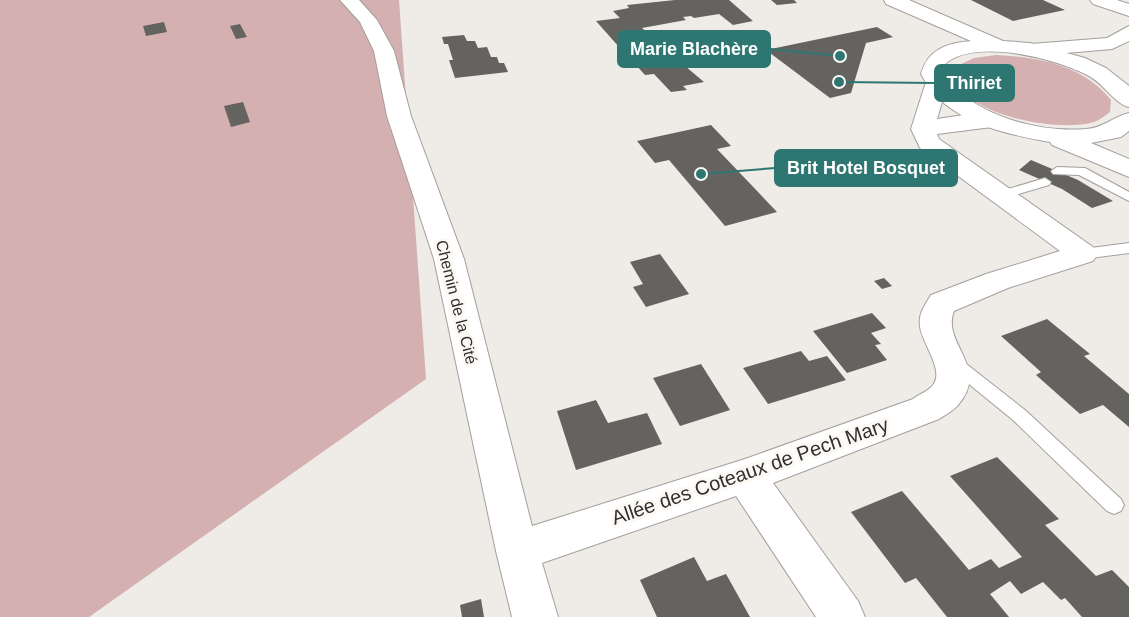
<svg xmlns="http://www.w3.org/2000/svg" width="1129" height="617" font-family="Helvetica,sans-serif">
	<rect width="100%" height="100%" fill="#efebe7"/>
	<path fill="#d4b0b1" d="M0,0H399L426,379L89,617H0Z
		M996,55C1039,57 1083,65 1111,100L1110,112C1105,116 1099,120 1094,122C1060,132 984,118 961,89C959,85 957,80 955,76L959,65L974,58Z"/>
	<path fill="#64635f" d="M675,0H729L753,21L733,25L719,14L694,18L691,16L683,17L686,20L642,28L661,44L669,43L692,65L685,66L704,82L683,86L687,90L671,92L654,74L645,75L636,65L631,66L623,57L627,56L596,21L620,18L613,11L629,8L627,5Z
		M771,0H794L797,3L777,5Z
		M971,0H1043L1065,10L1013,21Z
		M164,22L167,32L146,36L143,26Z
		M240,24L247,37L236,39L230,26Z
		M877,27L893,37L866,43L851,93L830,98L766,50Z
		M464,35L467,41H475L478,48L487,47L491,57H497L499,63H504L508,72L455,78L449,60H453L448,44H444L442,37Z
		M243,102L250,122L231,127L224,106Z
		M711,125L731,146L717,149L777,212L725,226L669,160L655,163L637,141Z
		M1031,160L1078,180L1113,201L1092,208L1062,189L1019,170Z
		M660,254L689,294L646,307L633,287L643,284L630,262Z
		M884,278L892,286L882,289L874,281Z
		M872,313L886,328L871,333L881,344L875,345L887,360L847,373L813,331Z
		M1047,319L1090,354L1084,356L1129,394V427L1103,405L1080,414L1036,375L1041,372L1001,336Z
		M801,351L809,361L827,356L846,380L768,404L743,368Z
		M701,364L730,410L680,426L653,378Z
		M596,400L608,423L647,413L662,444L576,470L557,411Z
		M997,457L1059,519L1045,525L1096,576L1112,570L1129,587V617H1082L1065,598L1061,600L1043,582L1021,594L1010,581L990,594L1009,617H947L916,578L905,583L851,512L902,491L969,570L991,559L999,568L1022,557L950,476Z
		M694,557L707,581L726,574L750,617H657L640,580Z
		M481,599L484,617H462L460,605Z"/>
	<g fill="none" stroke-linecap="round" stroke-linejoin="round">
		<defs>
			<path id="lane" d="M1057,167L1085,168L1129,192V201L1079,175L1053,174L1051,171Z
				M1045,178L1051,182L1049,185L1002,199L996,195L998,192Z
				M1129,243V253L1083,259L1076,254L1083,249Z
				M954,357L960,359L1025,410L1121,499L1124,505L1121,511L1114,514L1107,511L1013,420L948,367L946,363L948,359Z"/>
			<path id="street" d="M340,0H359L377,20L394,51L411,116L464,259L532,526L745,459L913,399C919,394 929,391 933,385C945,370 921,342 920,326C918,314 925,305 931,295L986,274L1060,251L920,148L911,129L925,85L928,80L936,78L944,80L947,85L937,119L970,114L1000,116L1004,121L1000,126L937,134L939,139L1093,247L1098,254L1093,261L1008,288L954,311C941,344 991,367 958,405C953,411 945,415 939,419L773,483L858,601L865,617H816L736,496L542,563L558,617H512L496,551L434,259L387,116L374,51L360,22Z
				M1090,0H1117L1129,4V16L1093,4Z
				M1129,26V41L1112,49L1031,56L1024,54L1021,50L1024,46L1031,44L1107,38Z"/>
			<path id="secondary" d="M884,0H909L1003,41L1030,43L1085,58L1106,68L1129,86V107C1115,104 1104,84 1089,76C1058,59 977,38 946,63L943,74C972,115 1037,133 1086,129C1103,128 1113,117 1129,113V131L1121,137L1091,143L1129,159V177L1052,145L1050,142C1011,135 967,126 937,97C930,91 926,82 921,74C928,49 947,43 971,41L886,4Z"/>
		</defs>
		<use href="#lane" stroke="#a39f9c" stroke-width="2"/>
		<use href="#street" stroke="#a39f9c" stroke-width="2"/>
		<use href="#secondary" stroke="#a39f9c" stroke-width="2"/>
		<use href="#lane" fill="#fff" fill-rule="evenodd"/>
		<use href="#street" fill="#fff" fill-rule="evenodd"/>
		<use href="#secondary" fill="#fff" fill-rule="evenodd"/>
	</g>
	<g text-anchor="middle" stroke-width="6" stroke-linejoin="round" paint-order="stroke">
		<g font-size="16" fill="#312f2e" stroke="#fcf8f4">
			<text transform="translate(457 302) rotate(76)" y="6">Chemin de la Cité</text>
		</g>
		<g font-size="20" fill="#312f2e" stroke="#fcf8f4">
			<text transform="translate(750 471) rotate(-19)" y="7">Allée des Coteaux de Pech Mary</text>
		</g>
	</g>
	<path fill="none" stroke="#2d7672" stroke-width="2" d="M840 56L770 49M839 82L935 83M701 174L775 168"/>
	<g fill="#2d7672" stroke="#fcf8f4" stroke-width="2">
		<circle cx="840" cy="56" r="6"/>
		<circle cx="839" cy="82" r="6"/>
		<circle cx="701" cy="174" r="6"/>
	</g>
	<g fill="#2d7672" stroke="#2d7672" stroke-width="2">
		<rect x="618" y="31" width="152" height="36" rx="6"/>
		<rect x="935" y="65" width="79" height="36" rx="6"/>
		<rect x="775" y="150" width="182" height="36" rx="6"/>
	</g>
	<g font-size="18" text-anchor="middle" font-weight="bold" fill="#fff">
		<text x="694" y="55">Marie Blachère</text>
		<text x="974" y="89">Thiriet</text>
		<text x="866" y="174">Brit Hotel Bosquet</text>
	</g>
</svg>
